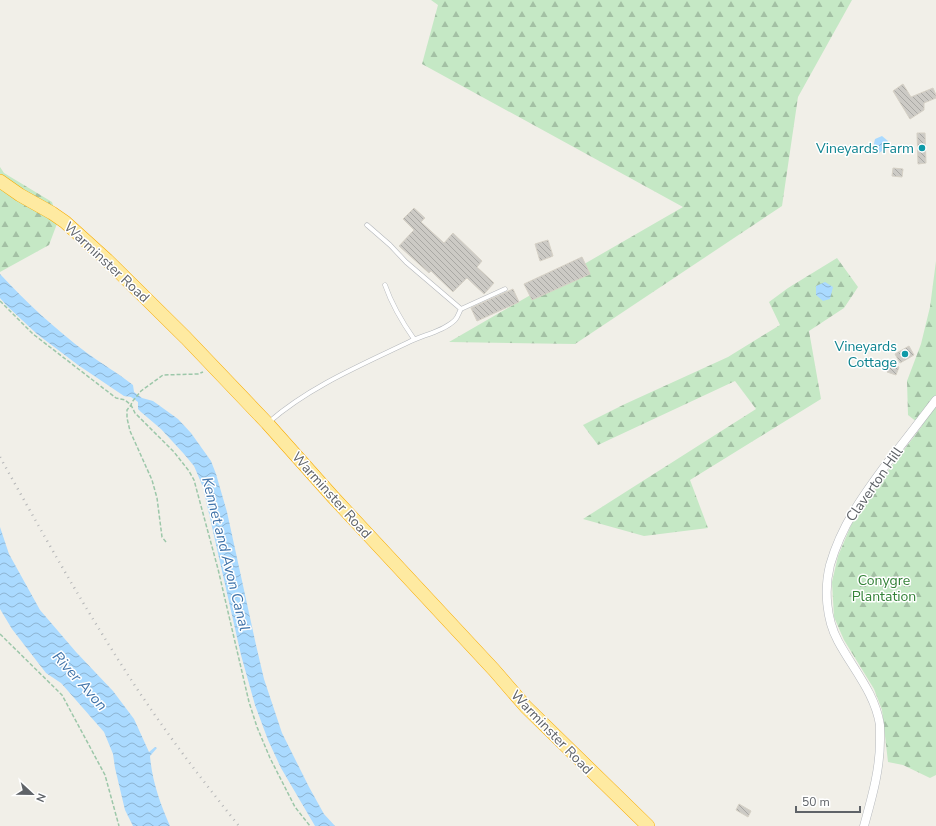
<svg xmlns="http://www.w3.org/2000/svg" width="936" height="826" font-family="'Nunito Sans',sans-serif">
	<defs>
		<pattern id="forest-firs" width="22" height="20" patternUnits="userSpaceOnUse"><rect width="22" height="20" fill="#c5e8c5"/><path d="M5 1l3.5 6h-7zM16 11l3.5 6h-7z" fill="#a3c0a4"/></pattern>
		<pattern id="water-waves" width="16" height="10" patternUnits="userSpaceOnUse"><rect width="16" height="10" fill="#aadaff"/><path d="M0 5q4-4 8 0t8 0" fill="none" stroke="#8eb4d2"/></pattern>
		<pattern id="building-back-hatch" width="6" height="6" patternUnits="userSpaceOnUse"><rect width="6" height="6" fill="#cccac5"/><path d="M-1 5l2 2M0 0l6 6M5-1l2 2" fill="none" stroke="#a9a8a4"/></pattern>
	</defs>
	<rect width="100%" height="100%" fill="#f1efe8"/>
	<path fill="url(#forest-firs)" d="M431,0H852L798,97L782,206L575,344L449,342L683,207L422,64L438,5Z
		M0,167L4,173L52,202L58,221L49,245L0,272Z
		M837,258L858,287L844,308L809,331L821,399L690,480L708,528L644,536L583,519L756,409L735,381L598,445L583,425L625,404L728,357L780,325L769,302L788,288Z
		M936,261V775L930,778L903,765L888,762L882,710L874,689L844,640L834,617L832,582L838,556L852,523L885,475L922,426L908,415L907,381L921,344L930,307Z"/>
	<path fill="url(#water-waves)" d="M882,136L888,141L885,149L879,153L873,148L875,139Z
		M0,274C27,303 55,329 87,353C102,364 118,373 133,385L134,392L142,398L153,401L178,419L191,433L211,461L216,474L227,512L256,645L264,679L282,733L309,787L324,814L335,826H315L281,768L268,740L255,705L241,655L203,487L194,466L184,454L161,429L141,412L138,409V402L131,397L124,396L78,365L37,334L7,306L0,298Z
		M825,282L833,287L830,299L823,301L816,295V286Z
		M0,527L9,554L40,610L76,652L113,691L134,719L149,752L155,747L157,748L150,756C152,781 160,803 170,826H133L125,810L115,768L113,754L104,732L61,683L46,673L12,629L0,609Z"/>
	<path fill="url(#building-back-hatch)" stroke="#d6d1c6" d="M903,84L911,97L933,88L936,95V98L924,103V110L910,119L893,91Z
		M917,133H925L926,163L918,164Z
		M893,168L903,169L902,177L892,176Z
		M414,208L425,218L421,222L444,243L453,233L482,261L477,267L494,283L484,294L467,278L453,292L431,271L429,273L399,246L414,230L403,219Z
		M548,240L553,256L540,261L535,244Z
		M582,257L590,274L532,300L524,284Z
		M513,289L519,302L477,321L471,308Z
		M909,346L914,355L900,363L895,354Z
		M890,364L899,367L896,375L887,372Z
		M739,804L751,811L748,817L736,810Z"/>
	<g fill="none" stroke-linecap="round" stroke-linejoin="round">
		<defs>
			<path id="service" d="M367,225L390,245L406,262L461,309
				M385,285C392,305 402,322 414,339
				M269,422C309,387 361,365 409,342C423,335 444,331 455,320C458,317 459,312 461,309L505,289"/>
			<path id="minor" d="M864,826C872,797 880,770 880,740C880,735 880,730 880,725C875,693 853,669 838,641C826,619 824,589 830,565C841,526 864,494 888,462C904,442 920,421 936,400"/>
			<path id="trunk" d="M0,181L20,195L52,213L65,222L107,260L186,338L267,423L333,497L494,670L526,707L648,826"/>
		</defs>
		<use href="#service" stroke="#b5b8bc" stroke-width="5"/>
		<use href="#minor" stroke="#b5b8bc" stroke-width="9"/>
		<use href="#trunk" stroke="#f9ab00" stroke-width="14"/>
		<path stroke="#9cc7a9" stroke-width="1.5" stroke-dasharray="4 2" stroke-linecap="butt" d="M0,301L33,334L116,398L125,400L131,405L135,413L174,452L189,471L194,480L218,569L249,702L257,727L270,758L295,807L310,826
			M166,542L162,537L157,498L152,480L130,431L127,418V410L131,405L132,402L141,391L163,375L198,374L203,372
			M0,634L62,695L105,775L119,826"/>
		<use href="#service" stroke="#fff" stroke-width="4"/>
		<use href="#minor" stroke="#fff" stroke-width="8"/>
		<use href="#trunk" stroke="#feeaa1" stroke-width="13"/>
		<path stroke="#b6b7b8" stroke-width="2.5" stroke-dasharray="1 5" stroke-linecap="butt" d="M0,457C39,527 78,597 121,664C157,721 197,774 239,826"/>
	</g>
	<g fill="#0f9aa8" stroke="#fff" stroke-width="1.5">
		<circle cx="922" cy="148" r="4"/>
		<circle cx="905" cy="354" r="4"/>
	</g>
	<g text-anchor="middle" stroke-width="3" stroke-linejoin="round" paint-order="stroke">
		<g font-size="14" fill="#0d838f" stroke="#fff" text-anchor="end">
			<text x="914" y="153">Vineyards Farm</text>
			<text x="897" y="351">Vineyards<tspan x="897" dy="16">Cottage</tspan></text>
		</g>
		<g font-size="14" fill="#5f6368" stroke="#fff">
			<text transform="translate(107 262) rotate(43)" y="5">Warminster Road</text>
			<text transform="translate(874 484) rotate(-55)" y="5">Claverton Hill</text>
			<text transform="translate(332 495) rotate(48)" y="5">Warminster Road</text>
			<text transform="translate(552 732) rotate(46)" y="5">Warminster Road</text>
		</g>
		<g font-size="14" fill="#348238" stroke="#fff">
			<text x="884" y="585">Conygre<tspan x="884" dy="16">Plantation</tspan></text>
		</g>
		<g font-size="15" font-style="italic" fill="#4174aa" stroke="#fff">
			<text transform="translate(226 554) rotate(76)" y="5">Kennet and Avon Canal</text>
			<text transform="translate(80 681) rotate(48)" y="5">River Avon</text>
		</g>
	</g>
	<g transform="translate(32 794) rotate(112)" stroke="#ffffff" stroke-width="3" paint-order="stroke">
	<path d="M0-3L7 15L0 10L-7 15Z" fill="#5f6368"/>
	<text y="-6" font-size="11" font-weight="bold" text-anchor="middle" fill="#5f6368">N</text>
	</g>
	<path d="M796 806v6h64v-6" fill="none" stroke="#5f6368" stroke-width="2"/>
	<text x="802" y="806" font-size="12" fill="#5f6368" stroke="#ffffff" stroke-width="3" paint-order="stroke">50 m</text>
</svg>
